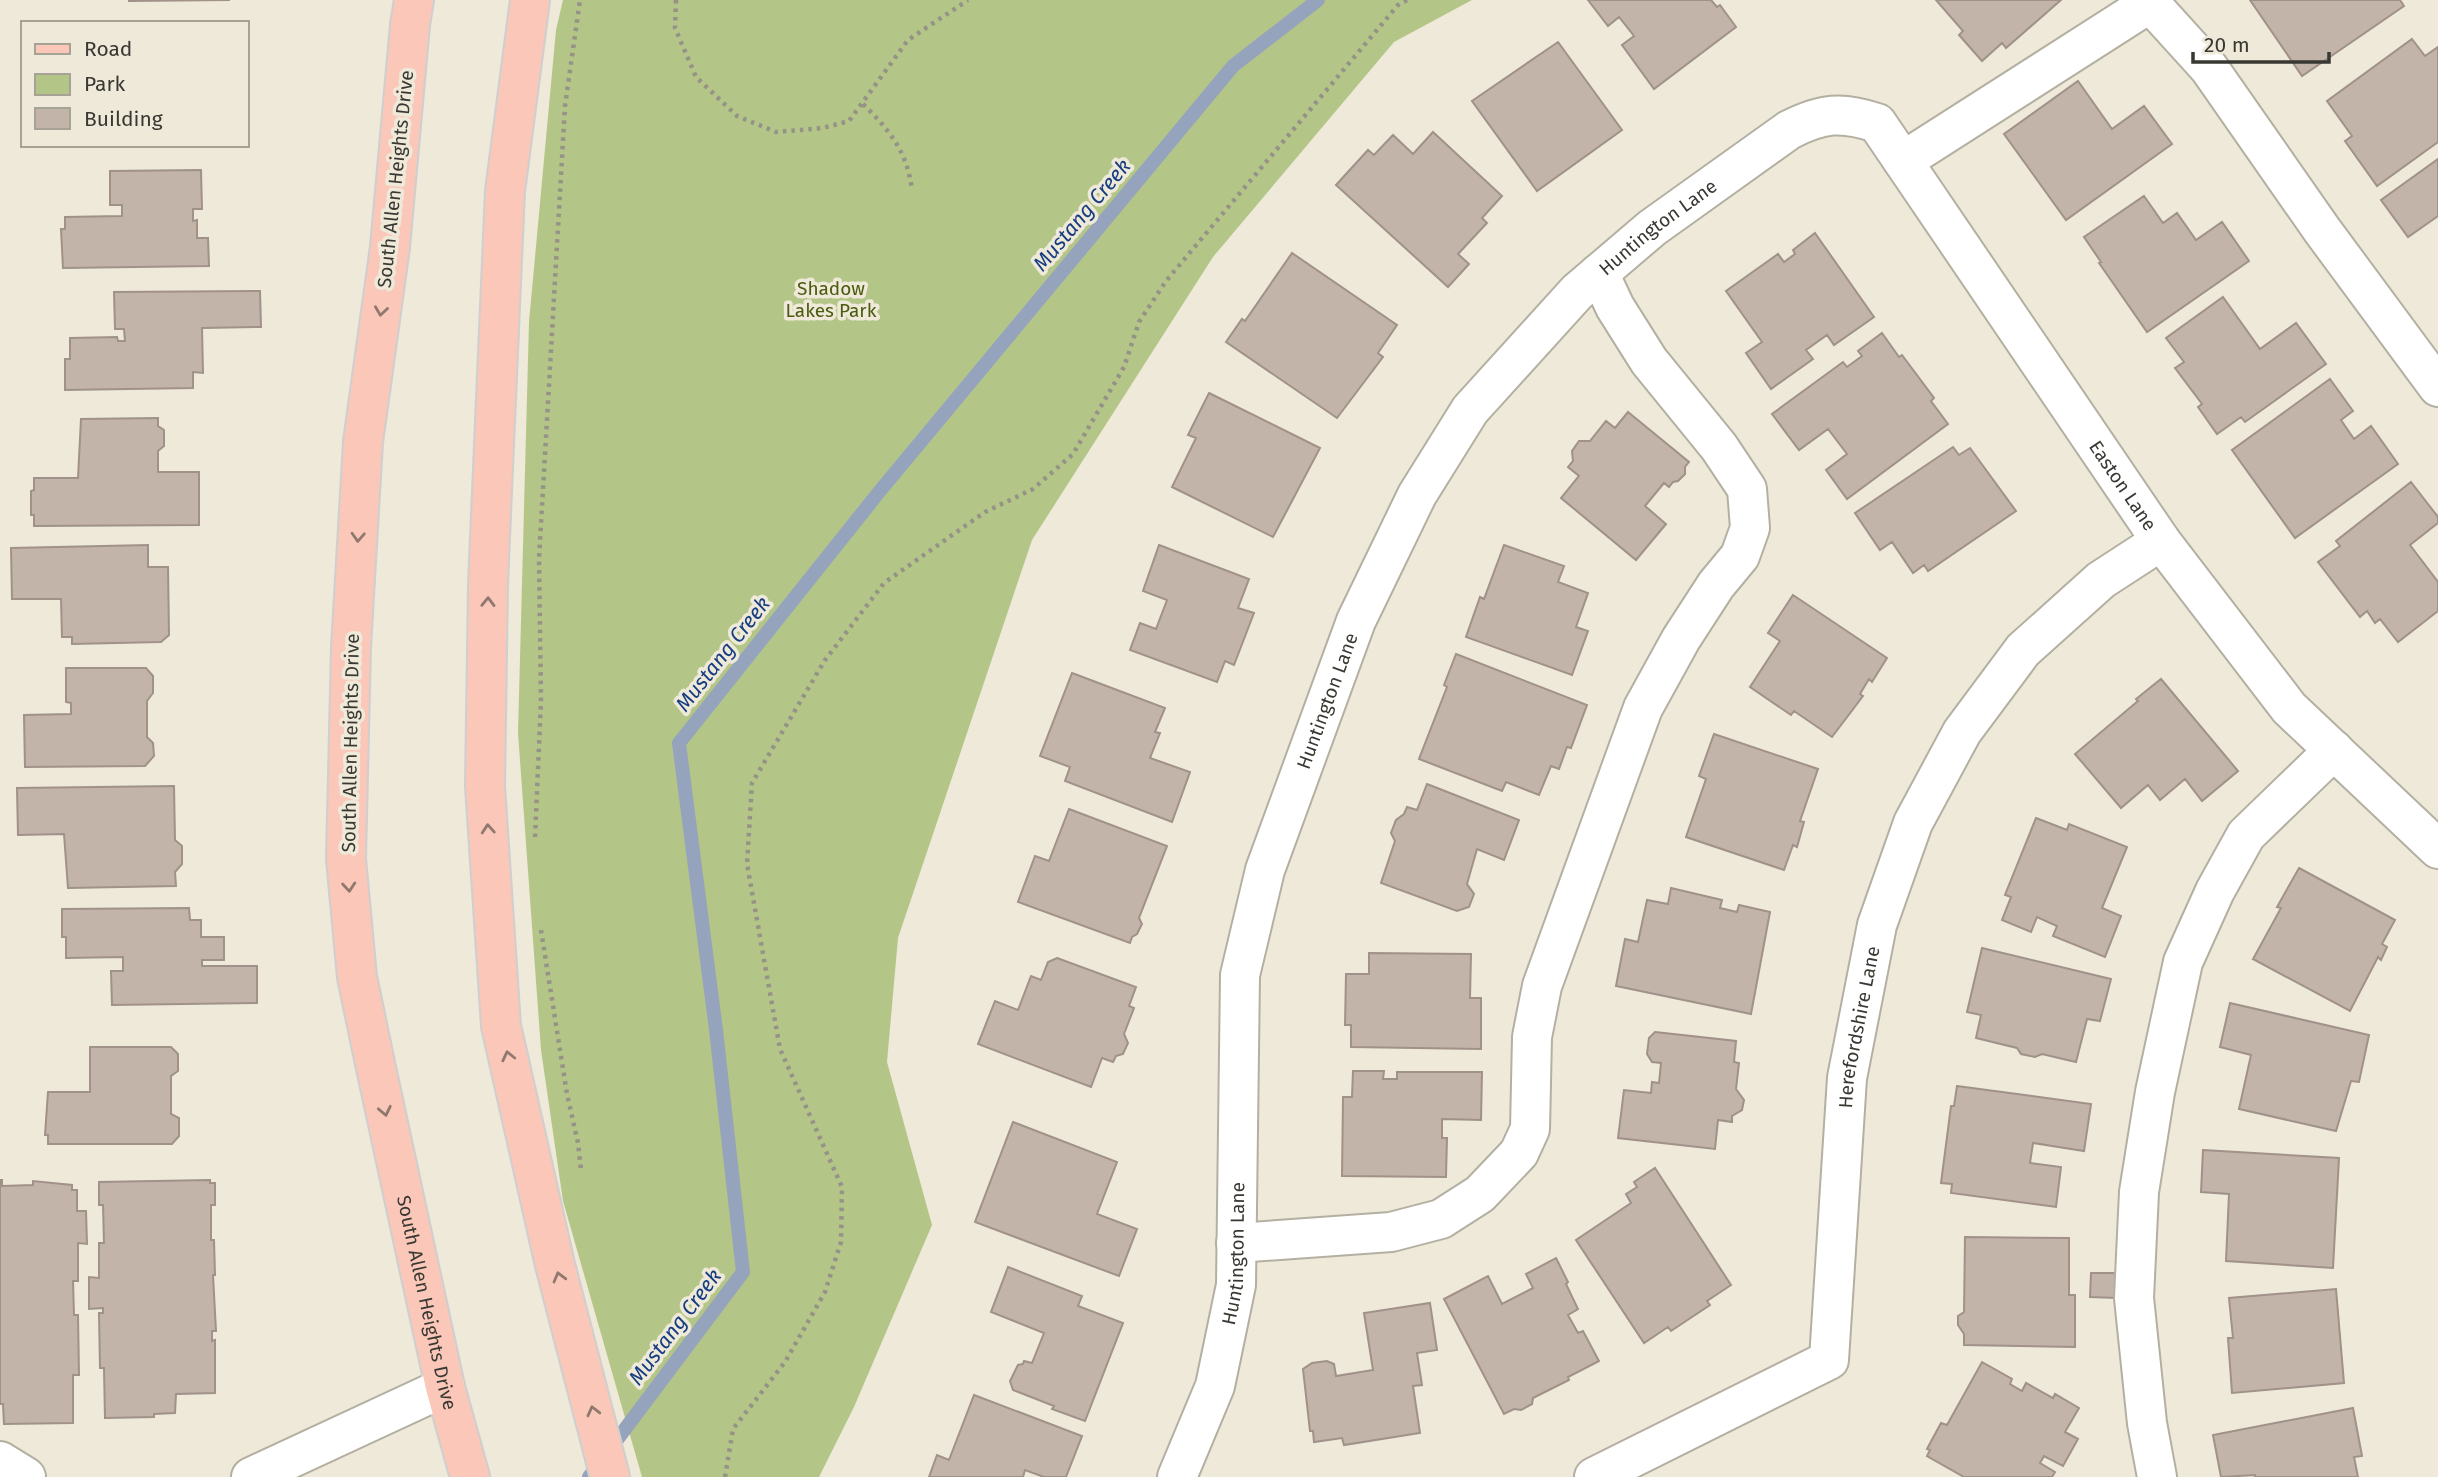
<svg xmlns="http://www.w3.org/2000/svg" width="2438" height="1477" font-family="'Fira Sans',sans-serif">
	<rect width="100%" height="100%" fill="#eee9d9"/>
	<path fill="#b4c687" d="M563,0H1472L1394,42L1213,257L1032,540L898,938L887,1062L932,1225L854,1407L819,1477H642L563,1201L541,1050L518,733L529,322L556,30Z"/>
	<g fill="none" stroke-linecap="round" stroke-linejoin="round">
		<path stroke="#95a4bc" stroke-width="14" d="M589,1477L743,1272L716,1030L679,743L879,492L1233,66L1318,0"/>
	</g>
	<path fill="#c3b4aa" stroke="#a09189" stroke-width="2" d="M129,0H230L129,1Z
		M1588,0H1711L1717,7L1720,5L1736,27L1654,89L1622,45L1634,36L1619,17L1608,26Z
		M1936,0H2061L2006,48L2002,43L1982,61L1959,35L1963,31Z
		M2250,0H2400L2404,6L2302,76Z
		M2412,39L2425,56L2438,47V142L2377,186L2345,141L2352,136L2327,101Z
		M1558,42L1622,130L1537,191L1472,101Z
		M2078,81L2112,129L2144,106L2172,144L2066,220L2004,134Z
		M1433,132L1502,196L1482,218L1487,223L1458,254L1469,264L1448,287L1336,185L1368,150L1374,155L1393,135L1413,154Z
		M2438,159V216L2408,237L2381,200Z
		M201,170L202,209H193V221L197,220V238H208L209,266L63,268L61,229H65V217L122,216V205H110V171Z
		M2144,196L2163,223L2177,213L2196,240L2222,222L2249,261L2147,332L2099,263L2101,262L2084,237Z
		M1815,233L1874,317L1834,345L1827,335L1806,350L1813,359L1771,389L1746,353L1762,342L1726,291L1778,254L1784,262L1795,254L1793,250Z
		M1292,253L1397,325L1378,353L1383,357L1337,418L1226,342L1242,319L1245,321Z
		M260,291L261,327L202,328L203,373L193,372V388L65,390V359H70V338L117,337L118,341H125L124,329H115L114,292Z
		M2223,297L2260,349L2296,323L2326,364L2245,422L2241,417L2217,434L2198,407L2202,404L2175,368L2184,362L2166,338Z
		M1882,333L1899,357L1902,355L1934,398L1931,401L1948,424L1847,499L1826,470L1847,454L1828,429L1799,450L1772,414L1843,362L1847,367L1862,356L1858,351Z
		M2330,379L2353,411L2341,420L2354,439L2371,426L2398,464L2295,538L2232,450Z
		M1209,393L1320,448L1273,537L1172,487L1196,438L1188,435Z
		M1628,412L1689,462L1685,467V474L1678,481L1673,482L1669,487L1664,483L1645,506L1666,524L1636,560L1561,498L1579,476L1568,467L1573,461L1572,451L1579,441H1590L1606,421L1615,428Z
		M158,418V426L164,430V446L158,451V472H199V525L34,526V515H31V491L34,490V478H78L81,419Z
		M1953,447L1959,455L1970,448L2016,511L1928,571L1924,565L1913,573L1892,542L1880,550L1855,513Z
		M2411,482L2438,517V523L2410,545L2438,582V611L2398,642L2380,619L2375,623L2367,611L2360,617L2318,562L2340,546L2336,541Z
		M148,545V567H168L169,635L161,642L72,644V637H62L61,599H12L11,548Z
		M1159,545L1249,579L1238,608L1254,613L1234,665L1225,661L1217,682L1130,650L1140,623L1156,629L1167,600L1143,591Z
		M1504,545L1564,566L1558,582L1588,593L1576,627L1588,631L1572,675L1466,637L1480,597L1484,599Z
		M1793,595L1887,658L1872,682L1869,679L1860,694L1863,696L1832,737L1794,711L1791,715L1750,687L1780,641L1768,633Z
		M1456,654L1587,705L1571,748L1567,747L1559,769L1551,766L1539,795L1506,782L1502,791L1419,759L1447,687L1444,685Z
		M66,668H146L153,676V693L147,701V737L153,743L154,756L145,766L25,767L24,715L71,714V703L66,702Z
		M1072,673L1165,708L1155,732L1160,733L1150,758L1190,772L1172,822L1065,781L1070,767L1040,756Z
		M2161,679L2238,771L2202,801L2185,779L2160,800L2148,785L2121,808L2075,754L2138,701L2136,699Z
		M1714,734L1818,769L1800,821L1804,822L1797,847L1793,845L1784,870L1686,837L1706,779L1699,776Z
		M1427,784L1519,820L1504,860L1477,849L1467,884L1474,894L1469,907L1457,911L1381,883L1395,841L1391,833L1396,820L1404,814L1407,807L1417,810Z
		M174,786L175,840L182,846V864L175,872L176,886L68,888L64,834L18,835L17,788Z
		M1069,809L1167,846L1139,918L1142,924L1137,934L1132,937L1130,943L1018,902L1035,856L1049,861Z
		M2036,818L2067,830L2069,824L2127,847L2102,908L2121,916L2105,957L2053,936L2057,926L2037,917L2031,932L2002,920L2011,897L2005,895Z
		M2299,868L2395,920L2382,944L2387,947L2381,960L2378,957L2350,1011L2253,959L2281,908L2277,907Z
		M1671,888L1722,900L1720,908L1737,912L1739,905L1770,912L1751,1014L1616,986L1625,939L1638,942L1647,900L1668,904Z
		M189,908L190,920H201V937H224V960H202V966H257V1003L112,1005L111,971H123V957L66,958V937H62V909Z
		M1982,948L2111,979L2100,1021L2087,1019L2076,1062L2042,1054L2035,1057L2021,1054L2017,1048L1976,1038L1981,1015L1967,1012Z
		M1369,953L1471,954L1470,998H1481V1049L1351,1047V1025H1345L1346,974H1369Z
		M1057,958L1136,987L1129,1006L1134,1008L1124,1034L1128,1043L1123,1054L1116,1056L1113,1062L1102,1058L1091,1087L978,1044L995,1001L1018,1010L1031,976L1041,980L1048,962Z
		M2230,1003L2369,1035L2359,1082L2351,1081L2336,1131L2239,1109L2251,1055L2220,1047Z
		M1655,1032L1736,1041L1734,1062L1739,1063L1736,1089L1744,1100L1742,1110L1732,1116V1122L1718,1120L1715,1149L1618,1138L1624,1090L1651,1093L1652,1082L1659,1083L1661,1063L1652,1062L1647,1054L1649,1038Z
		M90,1047H171L178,1054V1071L171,1076V1114L179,1118V1136L172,1144H48V1135H45L48,1092H90Z
		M1353,1071H1384L1383,1079H1397V1072H1482L1481,1120L1442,1119V1138H1447L1446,1177L1342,1176L1343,1097H1352Z
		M1957,1086L2091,1104L2084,1151L2033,1143L2030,1163L2061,1167L2056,1207L1951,1193L1952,1184L1941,1183L1951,1106H1954Z
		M1013,1122L1117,1162L1097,1214L1137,1229L1119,1276L975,1222Z
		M2203,1150L2339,1158L2333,1268L2226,1261L2229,1194L2201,1192Z
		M1655,1168L1731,1285L1707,1301L1710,1305L1671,1331L1668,1327L1644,1343L1576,1240L1631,1203L1626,1194L1637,1187L1634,1182Z
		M0,1180H2V1186L33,1185V1181L72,1185V1190H77V1211H86L87,1244L78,1243V1281H73L74,1315H78L79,1375H73V1423L4,1424L3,1404H0Z
		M210,1180V1183H215V1205H211V1240H214L215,1275H213L216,1331H212V1341L215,1340V1393L176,1394L175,1413L154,1414V1417L105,1418L104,1368H100L99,1313H103V1308L89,1309V1277L99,1278V1243H104L103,1205H99V1182Z
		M1965,1237L2069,1238V1295H2075V1347L1964,1345V1334L1958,1325V1316L1964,1312Z
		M1556,1258L1568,1282L1566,1284L1578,1309L1568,1315L1578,1333L1583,1331L1599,1361L1568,1377L1569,1380L1533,1398L1532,1404L1521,1410L1514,1409L1504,1414L1444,1299L1488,1276L1502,1304L1533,1288L1526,1274Z
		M1008,1267L1082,1296L1078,1306L1123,1323L1085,1421L1052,1409L1054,1406L1013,1390L1010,1381L1018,1365L1023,1364L1024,1361L1032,1363L1044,1333L991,1312Z
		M2091,1273H2118L2117,1298L2090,1297Z
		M2336,1289L2344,1383L2232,1393L2228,1338H2233L2229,1298Z
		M1430,1303L1437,1350L1417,1353L1422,1385L1413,1386L1420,1433L1344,1445L1342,1438L1314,1442L1313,1431H1310L1303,1369L1312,1363L1327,1361L1334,1364L1336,1376L1373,1370L1364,1313Z
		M1982,1362L2012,1379L2010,1384L2022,1391L2026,1383L2053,1398L2055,1394L2079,1408L2065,1432L2078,1439L2063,1466L2044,1456L2040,1463L2055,1472L2052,1477H1964L1927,1456L1930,1450L1927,1449L1941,1423L1947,1425Z
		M974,1395L1082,1436L1066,1477H1044L1025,1470L1023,1477H929L937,1455L949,1460Z
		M2353,1408L2362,1456L2354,1457L2358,1477H2255V1475L2221,1477L2213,1435Z"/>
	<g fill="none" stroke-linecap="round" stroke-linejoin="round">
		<defs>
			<g id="minor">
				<path d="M1903,161L2150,3L2209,68L2322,230L2438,387"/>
				<path d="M1236,1243L1391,1232L1441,1219L1480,1194L1519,1153L1530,1129L1532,1037L1542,986L1643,708L1681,639L1716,585L1740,556L1750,528L1747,489L1719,447L1649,361L1615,307L1599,273"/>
				<path d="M0,1461L26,1477"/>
				<path d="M251,1477L445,1387"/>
				<path id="s1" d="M1177,1477L1215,1386L1236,1285L1240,975L1265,870L1356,621L1417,495L1470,410L1577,292L1652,228L1789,130C1822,113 1842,111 1877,123L2161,541L2289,708L2438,849"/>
				<path id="s2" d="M1594,1477L1829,1360L1847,1078L1877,925L1913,823L1962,732L2023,650L2101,580L2161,541"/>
				<path d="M2157,1477L2147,1423L2134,1298L2139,1192L2155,1092L2183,962L2215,891L2246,835L2334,750"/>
			</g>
			<g id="major">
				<path id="s3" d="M414,0L410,25L390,247L363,442L351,647L346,859L357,977L376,1068L445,1387L470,1477"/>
				<path d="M530,0L505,191L488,584L485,786L501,1026L555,1265L610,1477"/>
			</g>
		</defs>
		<use href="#minor" stroke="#b4b0a1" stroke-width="42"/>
		<use href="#major" stroke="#cfcfce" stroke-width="42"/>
		<path stroke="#959287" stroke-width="4.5" stroke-dasharray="3.5 5" stroke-linecap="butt" d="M676,0L675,28L696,77L737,116L776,132L823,128L849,121L908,40L968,0
			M863,104C890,131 907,151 912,190
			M535,837L541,701L539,559L565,106L580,0
			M541,930L567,1094L578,1143L581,1170
			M725,1477L733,1429L785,1362L825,1292L841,1242L842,1187L780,1049L747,864L752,783L825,660L884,583L985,512L1033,489L1073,454L1124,367L1139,322L1166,281L1398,5L1407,0"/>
		<use href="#minor" stroke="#fff" stroke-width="38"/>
		<use href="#major" stroke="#fac7b9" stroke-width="38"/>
	</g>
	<defs><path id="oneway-chevron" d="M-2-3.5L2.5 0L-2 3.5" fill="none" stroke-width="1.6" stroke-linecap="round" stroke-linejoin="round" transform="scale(1.75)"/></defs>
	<g stroke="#90786f">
		<use href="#oneway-chevron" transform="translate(381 311) rotate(98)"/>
		<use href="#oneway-chevron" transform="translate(358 537) rotate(93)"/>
		<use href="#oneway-chevron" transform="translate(488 602) rotate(-89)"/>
		<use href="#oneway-chevron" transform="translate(488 829) rotate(-94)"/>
		<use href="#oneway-chevron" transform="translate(349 887) rotate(85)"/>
		<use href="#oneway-chevron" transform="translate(508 1056) rotate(-103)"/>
		<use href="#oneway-chevron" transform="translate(385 1111) rotate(78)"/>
		<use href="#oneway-chevron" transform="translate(559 1277) rotate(-105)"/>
		<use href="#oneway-chevron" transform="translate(593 1411) rotate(-104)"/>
	</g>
	<g text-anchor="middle" stroke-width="7" stroke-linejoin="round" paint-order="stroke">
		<g font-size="19" fill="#393832" stroke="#eee9d9">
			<text transform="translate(395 179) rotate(-84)" y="7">South Allen Heights Drive</text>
			<text dy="7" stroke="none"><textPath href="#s1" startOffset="1388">Huntington Lane</textPath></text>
			<text dy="7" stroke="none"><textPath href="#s1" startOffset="2081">Easton Lane</textPath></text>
			<text dy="7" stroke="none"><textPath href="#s1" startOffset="800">Huntington Lane</textPath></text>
			<text transform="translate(350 743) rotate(-89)" y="7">South Allen Heights Drive</text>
			<text dy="7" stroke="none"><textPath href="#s2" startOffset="597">Herefordshire Lane</textPath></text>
			<text dy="7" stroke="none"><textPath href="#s1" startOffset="233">Huntington Lane</textPath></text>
			<text dy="7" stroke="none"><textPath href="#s3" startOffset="1314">South Allen Heights Drive</textPath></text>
		</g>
		<g font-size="19" fill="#4b5b0f" stroke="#eee9d9">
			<text x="831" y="295">Shadow<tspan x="831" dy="22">Lakes Park</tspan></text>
		</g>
		<g font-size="21" font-style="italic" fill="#163d81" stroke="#eee9d9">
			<text transform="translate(1082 215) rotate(-50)" y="7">Mustang Creek</text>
			<text transform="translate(723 654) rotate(-52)" y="7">Mustang Creek</text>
			<text transform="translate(675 1327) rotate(-53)" y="7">Mustang Creek</text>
		</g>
	</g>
	<rect x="21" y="21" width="228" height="126" fill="#eee9d9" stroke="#a6a296" stroke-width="2"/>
	<rect x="35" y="44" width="35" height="10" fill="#fac7b9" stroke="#a6a296" stroke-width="2"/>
	<text x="84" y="56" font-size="21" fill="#393832">Road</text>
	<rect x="35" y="74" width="35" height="21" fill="#b4c687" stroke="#a6a296" stroke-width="2"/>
	<text x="84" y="91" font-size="21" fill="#393832">Park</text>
	<rect x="35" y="108" width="35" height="21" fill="#c3b4aa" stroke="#a6a296" stroke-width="2"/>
	<text x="84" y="126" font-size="21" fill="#393832">Building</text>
	<path d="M2193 52v10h136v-10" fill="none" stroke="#393832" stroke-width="3.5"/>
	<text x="2204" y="52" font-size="21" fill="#393832" stroke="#eee9d9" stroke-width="5" paint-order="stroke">20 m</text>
</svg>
